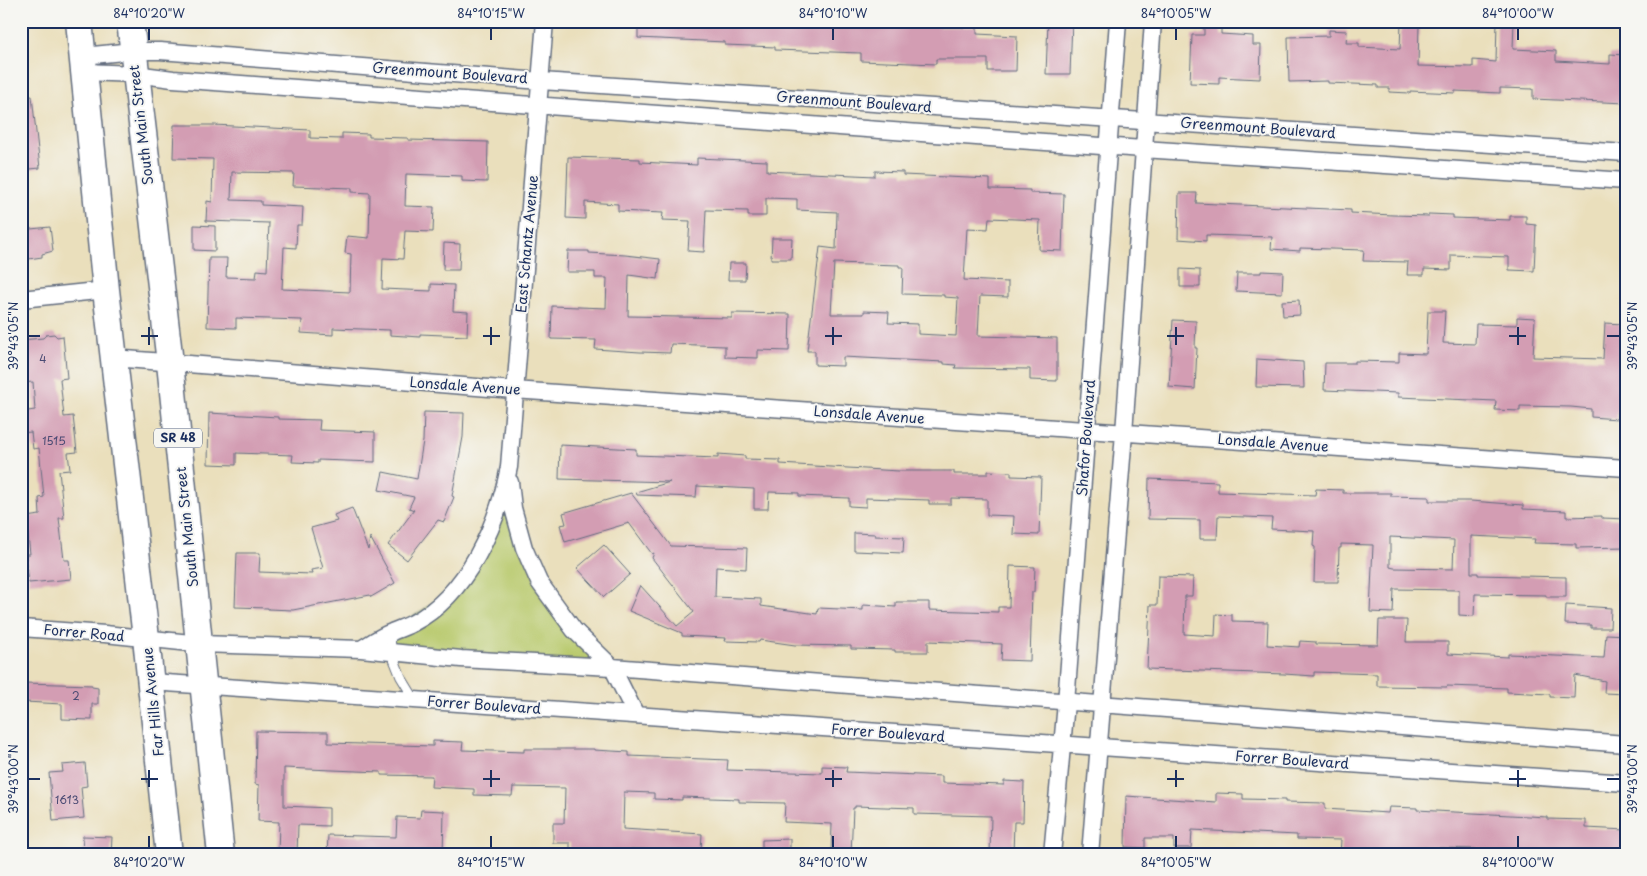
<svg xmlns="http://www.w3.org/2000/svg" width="1647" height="876" font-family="'Playpen Sans',sans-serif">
	<rect width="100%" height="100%" fill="#f6f6f2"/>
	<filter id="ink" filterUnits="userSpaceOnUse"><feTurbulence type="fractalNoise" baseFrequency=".02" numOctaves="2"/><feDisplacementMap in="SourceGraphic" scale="10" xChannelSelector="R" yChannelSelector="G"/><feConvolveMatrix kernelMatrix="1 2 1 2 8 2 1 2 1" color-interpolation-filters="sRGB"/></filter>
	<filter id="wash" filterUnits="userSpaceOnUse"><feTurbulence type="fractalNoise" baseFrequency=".0096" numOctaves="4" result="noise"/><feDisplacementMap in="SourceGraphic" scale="20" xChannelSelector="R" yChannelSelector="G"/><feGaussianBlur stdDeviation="1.12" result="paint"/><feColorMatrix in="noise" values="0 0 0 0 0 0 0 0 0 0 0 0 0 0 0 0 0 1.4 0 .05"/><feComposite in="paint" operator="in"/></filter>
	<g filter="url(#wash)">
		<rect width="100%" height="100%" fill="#eadfbc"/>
		<path fill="#b8c96c" stroke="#6a7c65" d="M501,501L539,582L612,667L391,652L390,632L455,588Z"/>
		<g id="blocks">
			<path fill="#d39db3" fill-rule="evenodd" d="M638,21H802V23L917,26V21H937V27H977V34L1017,36L1016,71H988V59H936V64L861,61V53L775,50V47L725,45V42L638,38Z
				M1048,21H1072L1070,74H1046Z
				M1204,21H1221V34L1253,36V45H1261L1260,79L1219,77V84L1190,83L1192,35H1204Z
				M1497,21H1514L1513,49L1556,51V61L1610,64V54L1626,55V103L1533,99V89L1500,88V93L1455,91V93L1410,91V93L1389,92V88H1378V85L1328,83V81L1289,82L1288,37L1329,36V30L1347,31L1346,43H1359V47L1400,49L1401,23L1419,24L1418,66L1473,67V60L1496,62Z
				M32,96L40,168L21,170V97Z
				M174,125H214L310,130V138L342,139V133L369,134V137L408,138V140L488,142L487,182L462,181V176L406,174L405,206L434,207L433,232L405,231L403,259L383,258L382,289L431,291V284L454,285L453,311L468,312L467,336L420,334V337L390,335V330L333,328V335L301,333L302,320L236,318V328L207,327L209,258H227L226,277L256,278L257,270L267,271L269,223L206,221L207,201L212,202L213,159L173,158ZM232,172L294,173L293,186L352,188V192L370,193L369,238L347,236L345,253L351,254L350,292L282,289L284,247L296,248L297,225H302L303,207L261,205V201L231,200Z
				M568,157L640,159V162L697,165V158L767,161V171L875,176V171L903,172V175L990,179V189L1030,190V193L1064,194L1062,251L1039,250L1040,220L989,218L988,229L967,228L964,280L1008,282V297L980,296L978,336L1057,338V381L1030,380V369L955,368L956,365L944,364V362L843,357V366L815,365V351H807L820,247L836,249L837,212L797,210V199L766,198V216H748V211L706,210L704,252L688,251L690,221L662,220L663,213L618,211V204L585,202V219L566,218ZM834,263L899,265V267H903L902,294L944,295V297L958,298L956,336L918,334V324L888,323L889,312L864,311V314H831Z
				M1179,193H1197L1196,203L1351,210V213L1393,215L1429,216V214L1453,215V218L1510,220V216H1526V224L1536,225L1534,271L1509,270V257L1451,255V270L1424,269V275H1407L1408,262L1363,261L1364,250L1300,248V251L1271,249L1272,237L1206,235V241L1178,239Z
				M194,225L215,226V251L194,250Z
				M50,227L53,251L42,254V257L22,260L21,230Z
				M772,238H792L791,259H771Z
				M444,243L460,244L459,270H443Z
				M568,251H589V253L625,255L660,259L658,279L629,275L628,316L732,318V313L790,314L789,351L758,350V358L725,357V346L671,344L670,353L640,352L595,349L596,340L551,339L552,306L606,308L607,278H595V272H567Z
				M729,263H746L745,280H728Z
				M1180,269L1200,270V287H1180Z
				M1261,271L1283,272L1282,293L1236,291L1237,273H1261Z
				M1299,300L1300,315L1283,316L1282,301Z
				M1428,311H1445L1443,343L1475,344L1476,324L1517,325V317L1535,318L1533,357L1603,359L1605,323L1623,324L1621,350H1626V413L1617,412V419L1591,417V409L1571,407L1520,406V411L1495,410L1496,401L1398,397V393L1324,390L1325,363H1355V361L1399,362V353L1426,354Z
				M1173,320L1196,321L1195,348H1197L1195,389L1169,387Z
				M54,334L57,337L63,336L67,378L60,379L64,417L73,416L77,452L68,453L70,470L59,471L64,518H59L64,560H69L71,579L29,583L26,554H30L26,517L40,515L39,498L44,497L39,448L33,449L31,432L21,433V412L35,410L33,382L21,383V340L43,338L46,335Z
				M1257,359L1303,362L1304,388L1256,387Z
				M424,412L464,413L463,437L452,496L454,497L444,522L438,520L407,560L388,545L414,510L409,508L414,497L379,490L383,472L417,479L423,441Z
				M209,413L278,417V419L320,420L319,430L375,432V462L318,460V463L292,462L293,455L236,453V465L208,464Z
				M560,445L636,449V455L718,458V454L745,456V459L780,460V464L899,471H954V474H988V471L1011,472V476L1041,477L1039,535L1013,534L1014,516L987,515V499L951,498V504H929V500L866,498V507L849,506V498L799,496V493L769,492L768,509H754V489L697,486L696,497L637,495L636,492L670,482L559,479Z
				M1149,479L1218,482V492L1315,495L1316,489L1343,490V493H1391V496L1429,497V501H1471L1523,505V509L1566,511V517L1602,516V518L1626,519V547L1576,548V544L1534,543L1535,539L1471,536V573H1478V575L1566,577V597H1546V595L1475,594L1474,616L1459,615V590L1394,589L1393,613L1370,612L1373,545L1341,544V548H1339L1338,582H1314L1315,547L1313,546L1314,531L1271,529L1272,518L1218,516L1217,539H1200V520L1148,519ZM1390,537L1454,540L1453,569L1394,568L1390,567Z
				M631,493L671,546L747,548L746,569L716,567L715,597L761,599V606L817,614L818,608L863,610V605L896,607V602H929V610L998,612V607H1009L1010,566L1035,567L1034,592H1032L1030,661L1001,660L1002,644L928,641V652H895V650L851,649V646L795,645L760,640L759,642L725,641L726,638L682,636V633L629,611L640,585L677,626L694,612L652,558L654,553L652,554L629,523L565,542L560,525L566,524L563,513Z
				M352,508L368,550L370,537L395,583L371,597L370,595L293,610L268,609V608L235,607L237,553H260L259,572L312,574L311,570L323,568L311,528L337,521L334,515Z
				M854,533L875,534V536L904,537L903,553L854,551Z
				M604,545L630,574L604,597L577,568Z
				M1158,576L1193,577L1192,596H1185L1184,634L1215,636L1216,614L1232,615V621L1268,622L1267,645L1299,647L1300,641L1316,642V644L1378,645L1379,620H1407L1406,642H1448V654L1508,657V654L1604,658L1606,634L1626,635V694L1604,693L1605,681L1575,675L1574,698L1550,697V694L1507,692V688L1447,686V687L1377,686V674L1314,672V676L1284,674L1147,669L1150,605H1157Z
				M1566,605L1611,608L1610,628H1591V625L1565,624Z
				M25,683L92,685V687L98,688V704H92V720L62,719V704L25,702Z
				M256,731L328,732V743L433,746V741L463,742L462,750L524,752V749H594V750L629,752V756L728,760L727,770L822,773V766L847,767L846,772L942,776V783L1004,785V781L1024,782L1023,822H1014L1013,855H990L991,816L914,814V808L855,806V808H853L851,855H831L832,824L784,822L785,803L739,802V799L682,797V800L654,799V793L624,792L623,829L702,834L701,851L631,849V855H570V843H553V823H564L565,788L513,787L512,796L474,795V789L431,787L432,776L381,775V772L284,768V806L329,808V826L298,825L297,855H278L279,822L258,821L259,785L255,784Z
				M85,763L87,786L81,787L84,818L53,821L49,773L63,772L62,765Z
				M1216,793L1243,794V799L1285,800V802L1325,803V809L1388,813L1389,807L1417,808V810L1547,817V819L1586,820V828L1626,830L1625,855H1475L1476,849L1413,847V855L1340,854L1341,840L1297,839V835L1192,830L1191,848H1174V838H1145V848L1125,847L1126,796L1216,802Z
				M421,810L444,811L443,855H327L328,835L396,837L397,817L420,818Z
				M83,836L112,837L111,855H82Z
				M790,839V855H762V840Z"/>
		</g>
	</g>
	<g filter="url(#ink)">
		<use href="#blocks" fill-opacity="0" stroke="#636d7f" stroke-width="1"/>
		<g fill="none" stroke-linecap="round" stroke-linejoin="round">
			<defs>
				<path id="lane" d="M390,632L391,652L401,677L415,700"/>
				<path id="street" d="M83,56L133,51H160L541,81L1626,153
					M84,72L135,74L173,79L1143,149L1626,181
					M21,299L106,290
					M113,358L514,390L1626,468
					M510,482L513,508L524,548L539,582L574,630L612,667L636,715
					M21,628L105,634L200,644L361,649L461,659L612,667L1626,744
					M361,649C371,643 381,636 392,632C398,629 406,627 413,623C467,595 498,524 509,467L545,21
					M151,682L1626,783
					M1052,855L1066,703L1118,21
					M1090,855L1124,433L1153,21"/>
				<path id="primary" d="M79,21L106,290L146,638L169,855
					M130,21L170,363L221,855"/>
			</defs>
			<use href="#lane" stroke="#636d7f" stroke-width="11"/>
			<use href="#street" stroke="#636d7f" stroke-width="19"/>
			<use href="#primary" stroke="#636d7f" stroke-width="29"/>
			<use href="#lane" stroke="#fff" stroke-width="9"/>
			<use href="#street" stroke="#fff" stroke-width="16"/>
			<use href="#primary" stroke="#fff" stroke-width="26"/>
		</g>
	</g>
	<path fill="none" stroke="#1b2f5e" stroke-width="2" d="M149,28V40M491,28V40M833,28V40M1176,28V40M1518,28V40M149,327V345M491,327V345M833,327V345M1176,327V345M1518,327V345M28,336H40M141,336H158M483,336H500M825,336H842M1167,336H1184M1509,336H1526M1607,336H1620M149,770V787M491,770V787M833,770V787M1176,770V787M1518,770V787M28,779H40M141,779H158M483,779H500M825,779H842M1167,779H1184M1509,779H1526M1607,779H1620M149,836V848M491,836V848M833,836V848M1176,836V848M1518,836V848"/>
	<g text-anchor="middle" stroke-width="4" stroke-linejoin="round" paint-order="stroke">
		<g font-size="11" fill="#494a73">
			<text x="43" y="363">4</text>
			<text x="54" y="445">1515</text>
			<text x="76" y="700">2</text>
			<text x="67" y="804">1613</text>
		</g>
		<rect fill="#f6f6f2" stroke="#5d6b8a" stroke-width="1" x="154" y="428.5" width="48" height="19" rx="4"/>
		<g font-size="12" font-weight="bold" fill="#1b2f5e">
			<text x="178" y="442">SR 48</text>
		</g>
		<g font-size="14" fill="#1b2f5e" stroke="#f6f6f2">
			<text transform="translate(450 73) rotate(4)" y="5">Greenmount Boulevard</text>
			<text transform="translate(854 102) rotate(4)" y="5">Greenmount Boulevard</text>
			<text transform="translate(141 125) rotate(-97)" y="5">South Main Street</text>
			<text transform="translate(1258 128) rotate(4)" y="5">Greenmount Boulevard</text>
			<text transform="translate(527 244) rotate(-85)" y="5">East Schantz Avenue</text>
			<text transform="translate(465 386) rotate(4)" y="5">Lonsdale Avenue</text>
			<text transform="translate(869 415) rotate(4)" y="5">Lonsdale Avenue</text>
			<text transform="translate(1086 438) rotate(-86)" y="5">Shafor Boulevard</text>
			<text transform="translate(1273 443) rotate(4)" y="5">Lonsdale Avenue</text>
			<text transform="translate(187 527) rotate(-96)" y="5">South Main Street</text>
			<text transform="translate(84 633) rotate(5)" y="5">Forrer Road</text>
			<text transform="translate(153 702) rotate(-96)" y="5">Far Hills Avenue</text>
			<text transform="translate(484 705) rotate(4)" y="5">Forrer Boulevard</text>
			<text transform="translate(888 733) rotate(4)" y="5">Forrer Boulevard</text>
			<text transform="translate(1292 760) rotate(4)" y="5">Forrer Boulevard</text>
		</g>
	</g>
	<rect width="1647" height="876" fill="none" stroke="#f6f6f2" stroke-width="55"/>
	<rect x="28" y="28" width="1592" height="820" fill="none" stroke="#1b2f5e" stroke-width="2"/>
	<g font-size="12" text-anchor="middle" fill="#1b2f5e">
		<text x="149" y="18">84°10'20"W</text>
		<text x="491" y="18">84°10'15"W</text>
		<text x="833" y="18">84°10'10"W</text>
		<text x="1176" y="18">84°10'05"W</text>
		<text x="1518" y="18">84°10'00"W</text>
		<text transform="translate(14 336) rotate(-90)" y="4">39°43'05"N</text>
		<text transform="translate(1633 336) rotate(-90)" y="4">39°43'05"N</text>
		<text transform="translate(14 779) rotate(-90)" y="4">39°43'00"N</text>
		<text transform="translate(1633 779) rotate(-90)" y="4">39°43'00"N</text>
		<text x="149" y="867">84°10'20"W</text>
		<text x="491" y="867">84°10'15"W</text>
		<text x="833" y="867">84°10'10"W</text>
		<text x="1176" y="867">84°10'05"W</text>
		<text x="1518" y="867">84°10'00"W</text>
	</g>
</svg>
